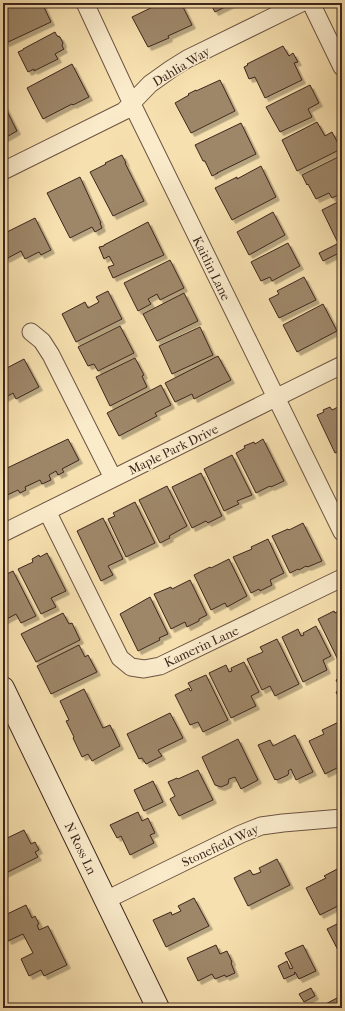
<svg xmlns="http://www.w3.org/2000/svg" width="345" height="1011" font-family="'IM FELL French Canon',serif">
	<defs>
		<filter id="shadow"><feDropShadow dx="3.5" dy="3.5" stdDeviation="0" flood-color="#0004"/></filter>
	</defs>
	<rect width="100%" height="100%" fill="#f7e0af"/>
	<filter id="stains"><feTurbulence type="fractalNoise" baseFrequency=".005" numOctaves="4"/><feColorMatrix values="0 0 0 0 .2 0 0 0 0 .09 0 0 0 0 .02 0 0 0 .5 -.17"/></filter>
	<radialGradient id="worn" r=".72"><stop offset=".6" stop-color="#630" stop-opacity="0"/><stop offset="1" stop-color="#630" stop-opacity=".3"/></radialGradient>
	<path fill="#9e8769" stroke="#3d261d" filter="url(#shadow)" d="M10,3H42L51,22L6,43L3,37V6Z
		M161,3H181L192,25L168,36L169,38L148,47L132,17Z
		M210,3H233L215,12Z
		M55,32L57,36L60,37L63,43L62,46L64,49L55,54L58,59L34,71V69L28,72L18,52L23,50V49Z
		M283,46L289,56L293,53L298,62L294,63L302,80L265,98L255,77L249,79L244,67L248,65L247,64Z
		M72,64L89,97L73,105L72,104L43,119L27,88Z
		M220,80L235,111L191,133L175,103L189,95L188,94L196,90V91Z
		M310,85L319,103L308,109L312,117L280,132L266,107Z
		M3,103L17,131L3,139Z
		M317,122L325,136L332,132L341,149L297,171L282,140Z
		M241,123L256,154L217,173H218L212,176L205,161H203L195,145Z
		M122,155L126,163H125L144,201L113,216L90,172L106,164L105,163Z
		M342,155V193L332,198L329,193L316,199L308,184L307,185L302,175Z
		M261,166L276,197L232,220L215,188L237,177V179Z
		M80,177L101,223H100L102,228L95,232L92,227L70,238L47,193Z
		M342,200V238L337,241L322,210Z
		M273,212L285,235L249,255L237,232Z
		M35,218L51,250L41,255L39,252L25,259L21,251L6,259L3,253V234Z
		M148,222L164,255L113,278L108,267L114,265L109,256L104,259L99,247L104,246V245Z
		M288,243L300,266L272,281L270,277L261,281L251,262Z
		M337,244L341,252H342V255L341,252L323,261L319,253Z
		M170,260L184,288L160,300L157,294L148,299L151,304L138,311L124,283Z
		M304,277L316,300L279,318L269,299L279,294L277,291Z
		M108,291L122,319L76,342L62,314L85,302L88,308L99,302L96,297Z
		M184,293L198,321L157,341L143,314Z
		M323,304L337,331L297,352L283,325Z
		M120,326L134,353L98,371L94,364L88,366L78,347Z
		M200,327L213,355L172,374L159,346Z
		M218,356L231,380L194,399L192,394L175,402L165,383Z
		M135,358L144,375L142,376L147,387L110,406L96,377Z
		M24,359L39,387L16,399L13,393L3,399V370Z
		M161,385L171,405L155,413L157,416L119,436L107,413Z
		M342,405V450L335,453L317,415L324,412L323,410L330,407L332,410Z
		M68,439L79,460L62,469L64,472L58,475L56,471L49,475L51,480L42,484L40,480L25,487L26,490L20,493L18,490L3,497V470Z
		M263,439L284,481L271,487L270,486L256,493L236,453L245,448L244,446L254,442L255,444Z
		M232,455L252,495L237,501L239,504L224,511L204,469Z
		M201,473L222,516L208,523L206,521L192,528L172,487Z
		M167,486L187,526L169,536L170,538L160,543L139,500Z
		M135,502L155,543L126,557L108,519L115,516L113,513Z
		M103,518L123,559L108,566L113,575L101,581L77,531Z
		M303,523L322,561L310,566L307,567L306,566L299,570L298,569L290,573L272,536L288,529L289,530Z
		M268,539L284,573L270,580L272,585L260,591L259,589L251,593L233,557L252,549L251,547Z
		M47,553L66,591L51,598L56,607L41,614L18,569L33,562L32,559L39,555L40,557Z
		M229,559L247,596L227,607L225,603L211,610L194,575L210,567L211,568Z
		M13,571L36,616L21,623L16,614L3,621V576Z
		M190,580L207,615L199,619V621L187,627L185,622L171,629L154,594L171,587L172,589Z
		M150,597L168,634L159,638L160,640L138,651L120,614Z
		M342,609V663L340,664L318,619L334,611L335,613Z
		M63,613L69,624L72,623L80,640L36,662L21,634Z
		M316,626L331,656L323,660L327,670L303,682L282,637L298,629L301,636L304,635L303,633Z
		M277,639L299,684L275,696L270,686L262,690L247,659L263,652L260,647Z
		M79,645L85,657L88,655L97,672L51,694L37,666Z
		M244,662L259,692L251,696L256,706L231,718L209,673L226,665L229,672L232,671L231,668Z
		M206,675L228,720L203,732L198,722L190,725L175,695L189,688L190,691L192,690L188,683Z
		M342,677V704L336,692L341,689L336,680Z
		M84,689L103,728L110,725L120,746L92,761L88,754L82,757L73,738L74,737L66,721L69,720L60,701Z
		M170,713L183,738L158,750L162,756L146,764L142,758L139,759L127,734Z
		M341,721L342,724V769L339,763L337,764L339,767L325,774L309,741L324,734L322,730Z
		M295,735L313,772L296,780L291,769L288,771L289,773L288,774V775L277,780L276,779L275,780L258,745L270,740L273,746Z
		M238,739L258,780L241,789L235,777L229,779L228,784L221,787L215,785L202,757Z
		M198,770L213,800L179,816L170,799L175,796L168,782L177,778L178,779Z
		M153,781L163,802L144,811L134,790Z
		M138,812L142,821L148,818L155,833L150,835L154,843L130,855L121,836L117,838L110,825Z
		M24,830L31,844L35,842L39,850L35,852L38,857L4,874L3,871V840Z
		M277,859L290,885L248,906L234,878L250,870L253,875L261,872L259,868Z
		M342,864V904L320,915L306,888L326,878L324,876L341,867L340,865Z
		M194,898L209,926L166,947L153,920L171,912L172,915L181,911L178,906Z
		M26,905L32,918L35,916L39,924L37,925L39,930L48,926L67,965L44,976L41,970L29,976L21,959L33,953L23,934L8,941L3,930V916Z
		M341,922L342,951L339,952L327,929Z
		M216,945L220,954L227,951L232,962L231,963L235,973L226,977L225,975L215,979L212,974L198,981L187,958Z
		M303,945L316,971L299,979L295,972L294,973L295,974L284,979L278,966L287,961L290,969L293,968L285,953Z
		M311,988L315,996L304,1002L299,994Z
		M337,998L341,1008H318Z"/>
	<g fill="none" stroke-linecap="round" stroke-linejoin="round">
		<defs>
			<path id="minor" d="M85,3L132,104L342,532
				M311,3L342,67
				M3,171L124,111L150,84L171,69L187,59L301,3
				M31,332L42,341L51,355L113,478
				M47,511L120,658L131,667L144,669L160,666L342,578
				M3,533L342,365
				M106,900L241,834L261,826L283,823L342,818"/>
			<path id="secondary" d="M3,688L158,1008"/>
		</defs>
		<use href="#minor" stroke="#6c5442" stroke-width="19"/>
		<use href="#secondary" stroke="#3d261d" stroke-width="24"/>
		<use href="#minor" stroke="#faebcb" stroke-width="17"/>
		<use href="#secondary" stroke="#faebcb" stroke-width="22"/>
	</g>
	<g text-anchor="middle" stroke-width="3" stroke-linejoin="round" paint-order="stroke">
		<g font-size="13" fill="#3d261d" stroke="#faebcb">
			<text transform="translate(181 66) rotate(-31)" y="5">Dahlia Way</text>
			<text transform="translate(212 268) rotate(64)" y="5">Kaitlin Lane</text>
			<text transform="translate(173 449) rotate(-26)" y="5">Maple Park Drive</text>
			<text transform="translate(201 646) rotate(-25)" y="5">Kamerin Lane</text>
			<text transform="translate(220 845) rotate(-25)" y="5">Stonefield Way</text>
			<text transform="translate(81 848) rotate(64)" y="5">N Ross Ln</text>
		</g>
	</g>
	<rect width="345" height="1011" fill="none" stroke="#f7e0af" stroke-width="16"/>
	<rect x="4" y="4" width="337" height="1003" fill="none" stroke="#3d261d" stroke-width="2"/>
	<rect x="8" y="8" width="329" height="995" fill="none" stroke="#3d261d"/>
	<rect width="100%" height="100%" filter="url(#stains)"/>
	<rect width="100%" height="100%" fill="url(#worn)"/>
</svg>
